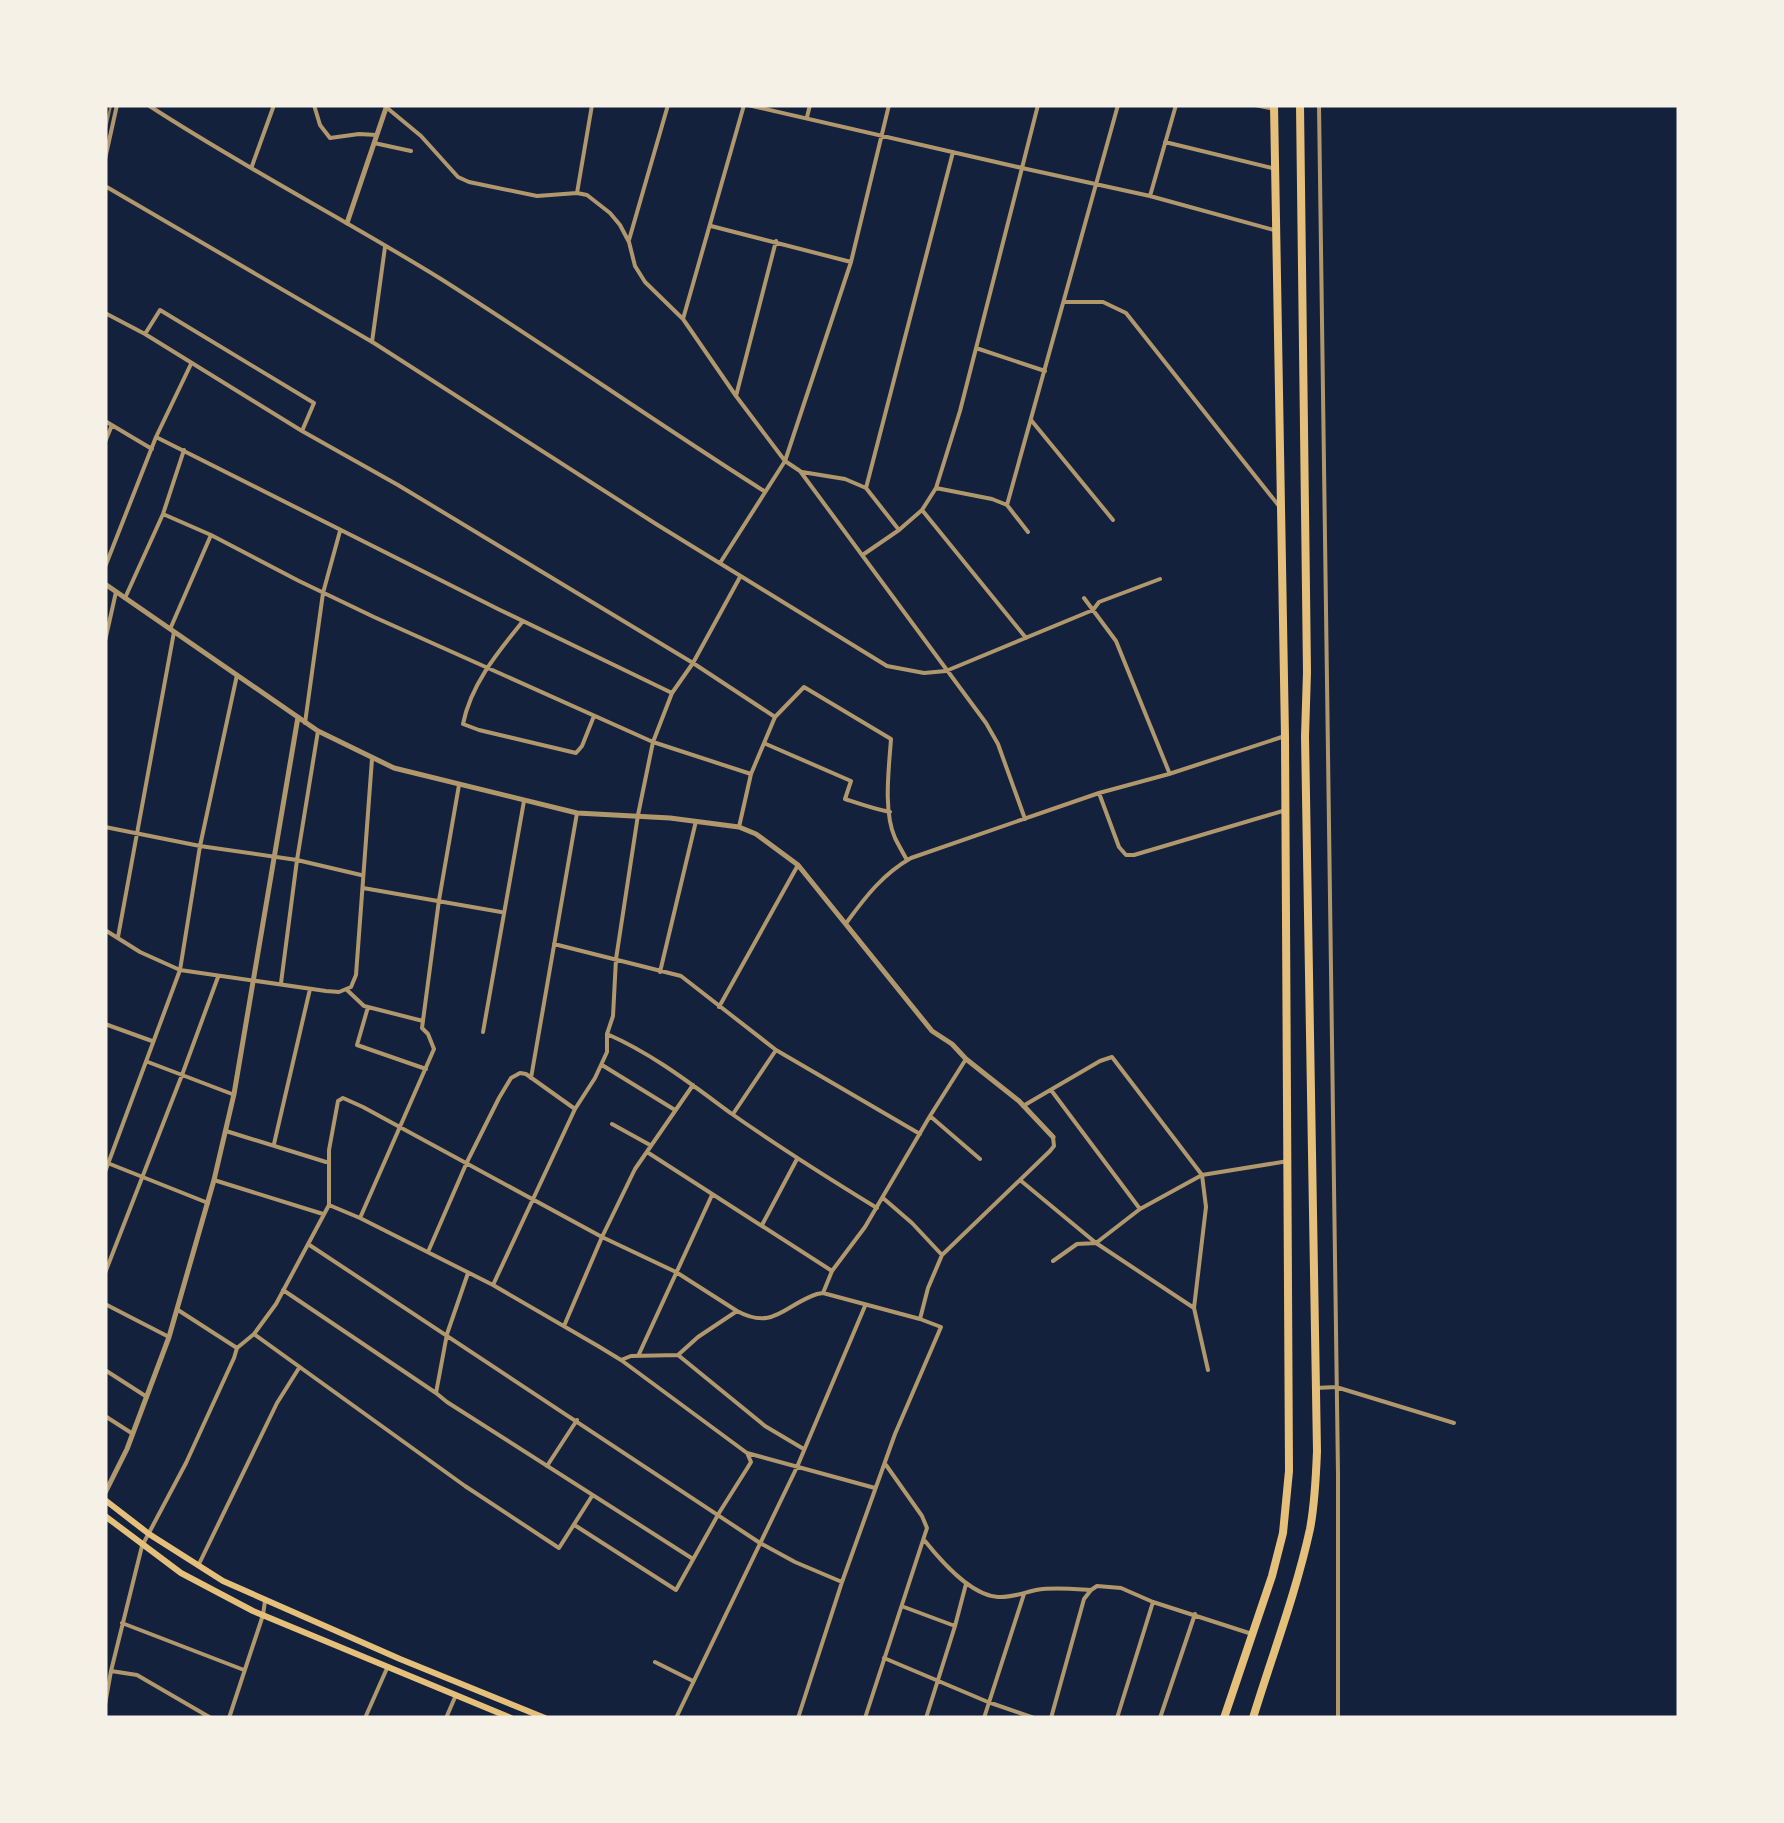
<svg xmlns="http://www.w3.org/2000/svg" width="1784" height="1823" font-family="Cabin,sans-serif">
	<rect width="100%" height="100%" fill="#14213d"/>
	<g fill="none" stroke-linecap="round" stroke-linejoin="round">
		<path stroke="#b1986c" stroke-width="4" d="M148,105C243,167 344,219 441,279C550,348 655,422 764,491
			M314,105L320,125L330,138L359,134L377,135
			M748,105L1022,168L1038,105
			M1255,105L1274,109
			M1319,105L1338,1474V1718
			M386,107L421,136L458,177L469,182L537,196L577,193L587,195L610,213L620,225L629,242L635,266L645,282L683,319L736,396L785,461L800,471L986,723L998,744L1025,819
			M807,117L810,105
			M1165,142L1276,169
			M374,143L411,151
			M105,159L117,105
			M252,166L274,105
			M105,186L374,343L656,524L887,666L924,673L946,671L1093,610L1099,602L1160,579
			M577,193L592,105
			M1150,196L1176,105
			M711,226L851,262
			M629,240L668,105
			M1065,302H1103L1126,313L1279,506
			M105,313L145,334L302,431L398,485L693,663L775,717
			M683,319L744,105
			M145,334L160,310L314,403L302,431
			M372,342L385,247
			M976,348L1045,371
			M736,396L776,241
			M1031,420L1113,520
			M105,421L152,449
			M156,437L498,609L672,693
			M105,442L112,425
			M802,472L845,479L866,488L899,530
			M866,488L953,152
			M936,488L992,499L1007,505L1028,532
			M1007,505L1118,105
			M922,510L1026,638
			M163,514L211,535L299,581L374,617L653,742L751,774
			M864,554L899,530L922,510L936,488L960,411L1022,168L1150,196L1274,230
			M720,563L785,461L851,262L889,105
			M105,567L156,437L191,364
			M125,598L163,514L184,450
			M1084,598L1116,641L1169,772
			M523,621C498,652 471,684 463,724L479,730L576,753L582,746L594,716
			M171,627L211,535
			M105,641L116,592
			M305,723L323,593L340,531
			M766,744L851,781L845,799C860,804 874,809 890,812
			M1099,793L1119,847L1126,855H1134L1286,810
			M105,827L200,846L297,860L361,875
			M739,827L751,774L775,717L804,687L891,739C889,768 883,811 895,838C899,846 903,853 907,860
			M363,888L501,912
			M847,922C866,896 883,874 911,858L1099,793L1169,774L1285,736
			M105,930L140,952L180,970L326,991L339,992L351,987L356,975L372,759
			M118,937L174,632
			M554,944L681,976L776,1050L920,1134
			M660,972L696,821
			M281,983L297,860L318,731
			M347,990L364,1006L423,1021
			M368,1007L357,1045L426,1069
			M719,1007L798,865
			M105,1024L152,1041
			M483,1032L524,801
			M607,1034C653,1054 691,1084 732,1114C779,1147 828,1178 877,1208
			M148,1062L232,1094
			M602,1065L675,1110
			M531,1078L577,813
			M1051,1090L1140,1209
			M1023,1106L1100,1061L1112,1057L1202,1175L1206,1207L1194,1308
			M733,1114L776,1050
			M930,1116L980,1159
			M612,1124L650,1145
			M226,1131L326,1162
			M274,1144L310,989
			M647,1152L832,1271
			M110,1164L208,1203
			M105,1172L180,970L200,846L237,675
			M214,1180L323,1214
			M1020,1180L1096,1243L1194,1308L1208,1370
			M883,1198L912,1223L942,1255
			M329,1205L360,1218L493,1285L598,1346L621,1360L747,1453L875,1488
			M360,1218L434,1049L428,1034L422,1028L439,900L459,785
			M762,1225L797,1159
			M308,1244L760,1543L795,1562L842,1582
			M428,1252L467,1162L499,1098L511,1078L520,1073L526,1074L575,1109
			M1053,1261L1077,1244L1096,1243L1140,1209L1202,1175L1288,1161
			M105,1273L182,1075L218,977
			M468,1273L447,1334L436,1393L447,1402L693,1559
			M493,1285L575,1109L595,1078L607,1052V1034L613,1016L616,959L638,815L653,742L672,693L693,663L740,577
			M283,1290L436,1393
			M823,1293L832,1271L865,1227L930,1116L966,1059
			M105,1304L169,1337
			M178,1310L237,1348
			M920,1319L928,1288L942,1255L1050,1151L1054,1146L1053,1137
			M564,1326L602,1237L635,1169L693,1085
			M254,1334L465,1486L559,1548L592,1496
			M639,1354L712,1195
			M678,1355L765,1426L802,1448
			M621,1360L631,1356L678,1355L698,1337L737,1311C774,1331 784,1305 817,1294L823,1293L920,1319L941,1327L895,1434L842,1582L798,1718
			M105,1370L147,1397
			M1316,1388L1336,1387L1454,1423
			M105,1416L133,1434
			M547,1466L577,1420
			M576,1526L676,1590L719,1513L748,1467L751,1462L748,1455
			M925,1541C941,1561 970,1595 998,1597C1011,1598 1023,1593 1036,1590C1054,1587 1073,1589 1091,1590
			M199,1564L277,1403L299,1368
			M904,1607L955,1626
			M122,1623L244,1670
			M884,1658L988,1702L1034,1718
			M655,1662L693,1681
			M111,1671L142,1546L186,1463L234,1358L237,1348L254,1334L276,1304L329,1205V1150L338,1101L343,1098L363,1107L602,1237L676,1272L737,1311
			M105,1705L111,1671L137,1675L211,1718
			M229,1718L263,1615L265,1601
			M365,1718L388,1666
			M446,1718L456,1695
			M676,1718L797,1467L865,1306
			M865,1718L927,1528L922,1516L886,1465
			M926,1718L955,1626L966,1584
			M984,1718L1024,1594
			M1051,1718L1084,1599L1091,1590L1097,1586L1121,1588L1153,1602L1252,1634
			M1117,1718L1153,1602
			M1160,1718L1195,1614"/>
		<path stroke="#b1986c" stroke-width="5" d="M347,223L387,105
			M105,584L318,731L394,768L577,813L670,818L739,827L756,834L798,865L932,1031L952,1044L966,1059L1019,1101L1053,1137
			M105,1493L127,1449L169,1337L214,1180L234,1094L298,717"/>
		<path stroke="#e5c07b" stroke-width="6" d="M105,1500L149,1534L223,1581L400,1659L545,1718
			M105,1516L181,1573L253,1611L511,1718"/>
		<path stroke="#e5c07b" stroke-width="8" d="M1224,1718L1272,1576L1283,1533L1289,1471L1285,736L1274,105
			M1253,1718C1272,1656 1296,1593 1310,1529C1315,1503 1316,1477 1317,1451L1305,736L1307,672L1300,105"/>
		<path stroke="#918062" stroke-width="2.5" d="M105,132L111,105"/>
	</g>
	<rect width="1784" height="1823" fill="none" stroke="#f6f1e7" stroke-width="215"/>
</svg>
